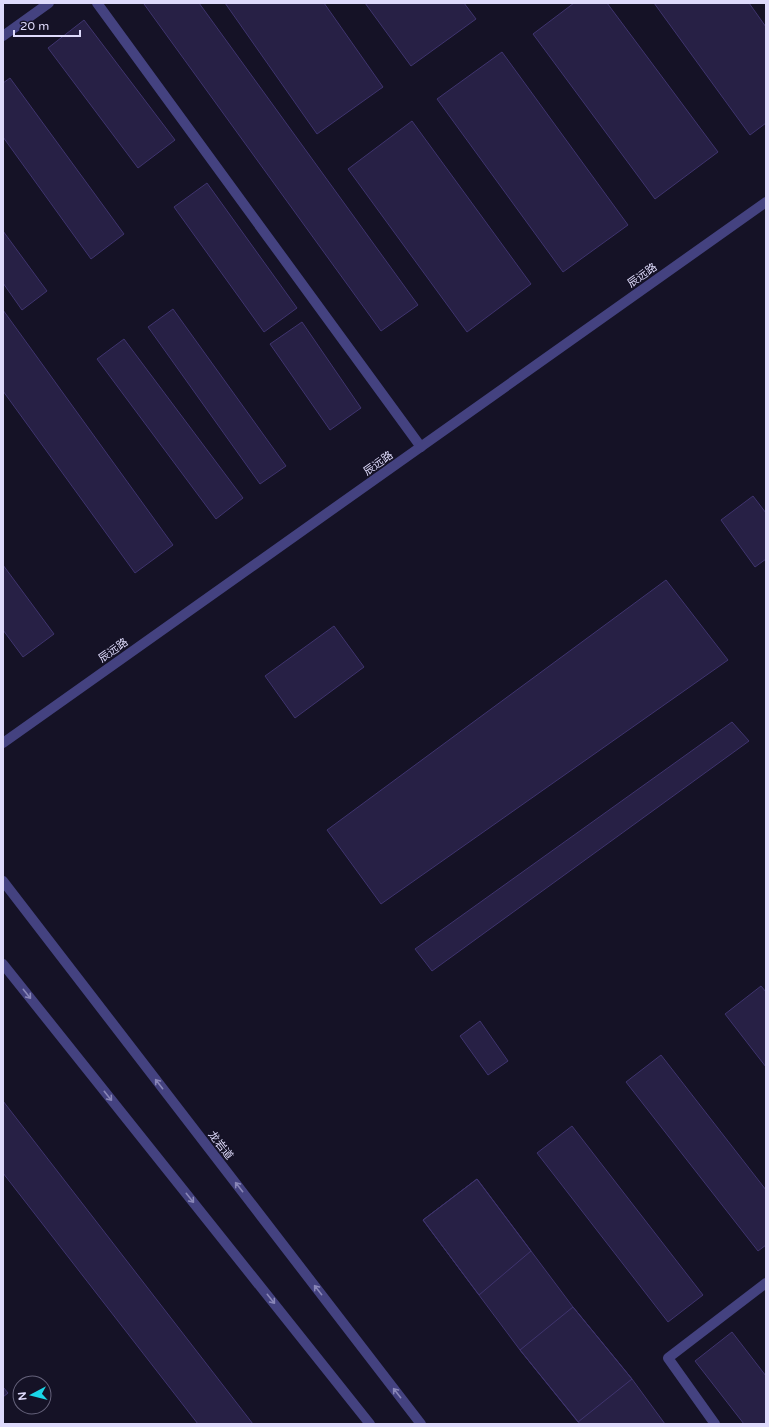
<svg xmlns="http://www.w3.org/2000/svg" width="769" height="1427" font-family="'Varela Round','Noto Sans SC',sans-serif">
	<rect width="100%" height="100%" fill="#151226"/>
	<path fill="#272045" stroke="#3f346e" d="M146,3H199L418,305L381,331L144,4Z
		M225,3H324L383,87L317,134Z
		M365,3H464L476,19L411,66Z
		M574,3H607L718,152L655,199L533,34Z
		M654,3H749L766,27V123L750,135Z
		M84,20L175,140L138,168L48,48Z
		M502,52L628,225L563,272L437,99Z
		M10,78L124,234L91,259L3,137V83Z
		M412,121L531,284L467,332L348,169Z
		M207,183L297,308L264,332L174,207Z
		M3,231L47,291L22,310L3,283Z
		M173,309L286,466L260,484L148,327Z
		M3,310L173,545L135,573L3,391Z
		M302,322L361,408L330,430L270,344Z
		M124,339L243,498L216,519L97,359Z
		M753,496L766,513V559L755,567L721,520Z
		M3,565L54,634L23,657L3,630Z
		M666,580L728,660L381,904L327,830Z
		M334,626L364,667L295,718L265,676Z
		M732,722L749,741L432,971L415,949Z
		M761,986L766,992V1067L725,1014Z
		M480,1021L508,1061L488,1075L460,1036Z
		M661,1055L766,1190V1245L758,1251L626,1082Z
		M3,1101L253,1424H198L3,1173Z
		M572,1126L703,1295L668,1322L537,1153Z
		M477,1179L573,1307L632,1379L665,1424H580L520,1350L423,1220Z
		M477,1179L531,1251L479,1295L423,1220Z
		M573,1307L632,1379L578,1422L520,1350Z
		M732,1332L766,1376V1424H744L695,1361Z
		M3,1387L8,1393L3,1397Z"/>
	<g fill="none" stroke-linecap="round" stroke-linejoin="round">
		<path stroke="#444280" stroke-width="10" d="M97,3L421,447
			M715,1424L668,1358L766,1283"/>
		<path stroke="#444280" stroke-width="10" d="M3,36L49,3"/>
		<path stroke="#444280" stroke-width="10" d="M3,743L766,202
			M3,881L421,1424
			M3,964L370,1424"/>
	</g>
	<defs><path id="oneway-shaft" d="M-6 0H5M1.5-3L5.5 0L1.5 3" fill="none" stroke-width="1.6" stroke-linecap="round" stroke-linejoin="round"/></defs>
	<g stroke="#8986b7">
		<use href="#oneway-shaft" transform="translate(27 994) rotate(51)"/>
		<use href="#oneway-shaft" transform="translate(159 1084) rotate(-128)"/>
		<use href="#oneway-shaft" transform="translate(108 1096) rotate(51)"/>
		<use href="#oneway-shaft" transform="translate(239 1187) rotate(-128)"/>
		<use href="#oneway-shaft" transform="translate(190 1198) rotate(51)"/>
		<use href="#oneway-shaft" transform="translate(318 1290) rotate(-128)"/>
		<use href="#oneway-shaft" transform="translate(271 1299) rotate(51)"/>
		<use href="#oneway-shaft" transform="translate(397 1393) rotate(-128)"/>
	</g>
	<g text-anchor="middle" stroke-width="3" stroke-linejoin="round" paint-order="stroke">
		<g font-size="11" fill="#dedafb" stroke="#151226">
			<text transform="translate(642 275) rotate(-35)" y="4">辰远路</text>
			<text transform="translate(378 463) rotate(-35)" y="4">辰远路</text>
			<text transform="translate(113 650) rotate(-35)" y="4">辰远路</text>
			<text transform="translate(221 1145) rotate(52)" y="4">龙岩道</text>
		</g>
	</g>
	<rect width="769" height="1427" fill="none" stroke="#dedafb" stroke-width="8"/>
	<g transform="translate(32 1395) rotate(263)"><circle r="19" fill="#151226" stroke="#65627b"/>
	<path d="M0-3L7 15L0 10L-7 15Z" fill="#1ad5e7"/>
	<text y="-6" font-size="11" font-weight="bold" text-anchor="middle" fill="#dedafb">N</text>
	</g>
	<path d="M14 30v6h66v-6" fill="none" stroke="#dedafb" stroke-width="2"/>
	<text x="20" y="30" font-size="12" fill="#dedafb" stroke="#151226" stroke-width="3" paint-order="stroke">20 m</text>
</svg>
